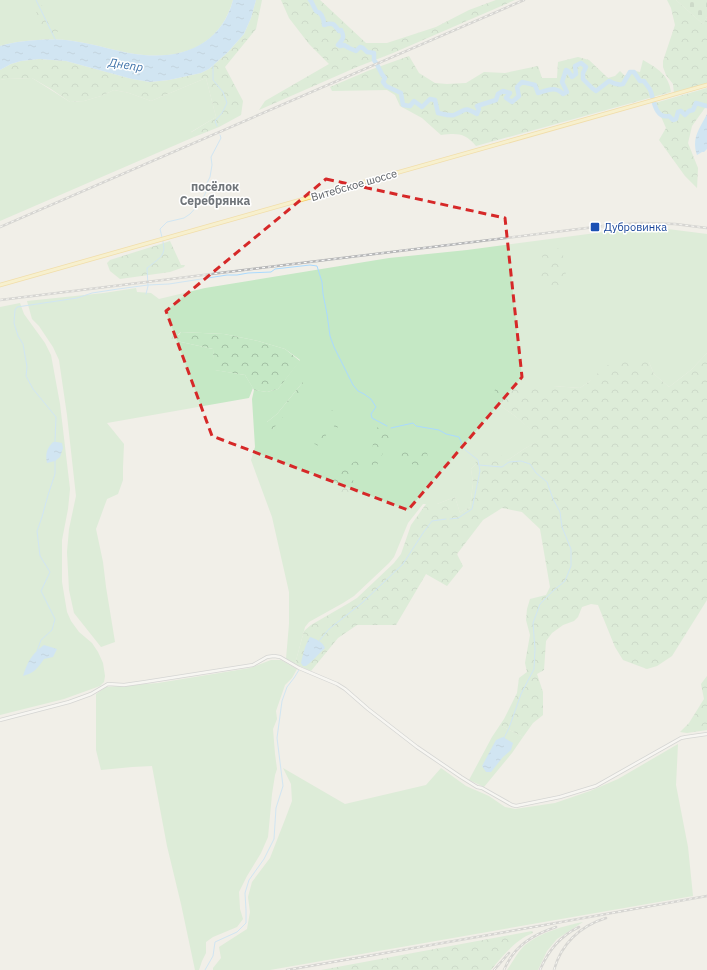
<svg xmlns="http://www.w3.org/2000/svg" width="707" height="970" font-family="'IBM Plex Sans',sans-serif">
	<defs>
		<pattern id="forest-crowns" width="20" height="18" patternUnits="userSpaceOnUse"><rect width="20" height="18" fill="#c5e8c5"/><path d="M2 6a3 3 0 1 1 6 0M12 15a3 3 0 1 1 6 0" fill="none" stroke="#a3c0a4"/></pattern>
		<pattern id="cemetery-stones" width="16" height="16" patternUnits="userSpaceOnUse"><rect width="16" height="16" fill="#c5e8c5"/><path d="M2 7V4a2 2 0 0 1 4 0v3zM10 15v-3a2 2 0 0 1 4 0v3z" fill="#a3c0a4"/></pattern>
		<pattern id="water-ripples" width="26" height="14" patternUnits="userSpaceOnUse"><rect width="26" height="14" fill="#aadaff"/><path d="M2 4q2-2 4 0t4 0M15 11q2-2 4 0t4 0" fill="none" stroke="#8eb4d2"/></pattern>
	</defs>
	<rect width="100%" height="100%" fill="#f1efe8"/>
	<path fill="#c5e8c5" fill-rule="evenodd" d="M0,0H233C221,43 187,59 144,55C120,53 97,44 73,41C53,38 19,40 0,46Z
		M32,78L70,102L84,101L101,96L114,90L129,93L151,101L206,78L216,117L191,132L194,137L0,221V80L6,79Z
		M652,227L707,234V353L691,370L669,387L654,374L649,362L590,381L580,388L553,386H496L498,404L515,416L542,439L524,449L508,460L506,459L476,464L471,469L473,483L470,507L460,513L455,497L437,504H423L408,523L394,557L389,563L354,596L343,603L309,622L305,627L295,664L286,659L289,624V592L272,517L251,460L255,447L252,399L254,390L267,392L278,389L300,360L285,349L258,341L224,334L181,332L172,340L213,349L215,370L245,375L253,388L249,398L107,423L124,444L123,467V480L118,494L107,499L96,529L103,562L106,587L115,642L101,647L74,613L69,590L67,552L69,529L76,496L67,415L59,360L53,347L39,326L32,319L27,301L104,293L136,288L137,292L151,293L159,299L205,288L389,258L467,250L619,230ZM303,382L273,429L267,422L277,414Z
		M20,303L24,314L45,343L51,355L60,404L70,489L68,509L62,540V582L67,612L71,621L79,632L92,643L98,652L103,663L105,676L104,682L100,686L64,699L0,715V307Z
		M271,660H281L297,669L292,678L285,685L276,711L277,719L273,729L275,754L277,769L275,775L272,794L268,837L261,853L247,876L239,892L240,909L243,919L237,927L213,937L206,942V953L202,961L199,970H195L181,904L167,846L152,766L132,767L101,770L96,750V694L106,687L158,683L250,668Z
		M500,725L523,737L512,753L484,787L469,780L492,737Z
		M678,744L676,785L688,847L693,896L270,970H213V968L221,958L219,947L247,929L250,912L248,897L252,882L270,858L286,817L292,801L291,784L283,768L345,804L426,785L441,768L466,786L489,796L505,807L515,809L555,803L590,791L618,779Z
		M583,922L557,939L547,951L538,970H507C512,963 519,950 525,945C541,932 564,926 583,922Z"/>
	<path fill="url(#forest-crowns)" d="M256,0H262L256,29L225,67L243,101L241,115L219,127L194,137L190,133L216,117L206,78L151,101L129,93L114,90L101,96L84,101L70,102L51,89L32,78L6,79L0,80V70L11,64L21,61L39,59L66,61L132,79L150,82L169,80L201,73L209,69L228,52L244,34L251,18Z
		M281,0H320L366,43H387L436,27L469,10L496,0H515L393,53L357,67L259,110L265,101L329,64L309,44L289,18Z
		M667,0H676L703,24L707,17V84L674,93L673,84L666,75L663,67V61L675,25L671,8Z
		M40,3L50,16L57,21L60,30L54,34L45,31L35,16Z
		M409,56L419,73L435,83L447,84L466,83L484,72L505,73L538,66L542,78H557L558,62L578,57L589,60L608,78L615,76L620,71L625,76L630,70L640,72L643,60C657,68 669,75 671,92L476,146C465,133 458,133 441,135L422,118L400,106L395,95L387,90L332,91L330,87L370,70Z
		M707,88V105L692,126L688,143L698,168L697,188L685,176L659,140L666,128L655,103Z
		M170,241L181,265H185L184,267L170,272L120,279L110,271L107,263L110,260Z
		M562,248L566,275V287L555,292L543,289V283L540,278C544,269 546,266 542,256L545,250Z
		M181,332L224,334L258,341L285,349L300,361L278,389L267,392L254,390L245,375L214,370L213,349L172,340L154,333L179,335Z
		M707,353V600L672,656L657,666L647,669L623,660L615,647L598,605L591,604L582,607L578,617L574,621L563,625L552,633L546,641L544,670L537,674L543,692V715L533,723L523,737L500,725L504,719L517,693L519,678L527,672L525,663L530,635L526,620L527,609L530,599L546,595L550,587L540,529L522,512L502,508L483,520L457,554L463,566L447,586L426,574L396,625H357L338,638L311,671L295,664L304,631L311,625L349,603L357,598L394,563L401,554L411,525L426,504H437L455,497L460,513L470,507L473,483L471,469L476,464L475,456L484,444L508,460L524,449L541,439L515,416L498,404L493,396L496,386H553L580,388L590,381L604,367L614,362L624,361L649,362L654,374L669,387L691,370Z
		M303,382L308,387L273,429L262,428L267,422L277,414Z
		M328,410L336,411L344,426L335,428L329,418L325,415Z
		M323,425L327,439L323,448L308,441Z
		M382,427L391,437L371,477L373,442L378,434L373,428Z
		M402,448H420L427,452L428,459L417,468L401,455Z
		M359,459L362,465L353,477L354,492L340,499L330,472L341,463L349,465Z
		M707,676V730L687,733L680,732L689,723L704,699L701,684Z
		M532,931L533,933C516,939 503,956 491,970H321Z"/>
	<path fill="url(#cemetery-stones)" d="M676,0H707V17L703,24Z"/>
	<path fill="url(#water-ripples)" d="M233,0H256L251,18L244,34L228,52L209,69L201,73L169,80L150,82L132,79L66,61L39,59L21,61L11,64L0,70V46C19,40 53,38 73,41C97,44 120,53 144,55C186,59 222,42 233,0Z
		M707,114V149L704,152H702L697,155C691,138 700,128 707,114Z
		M53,442H57L62,443L63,448L60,457L55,461L47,463C45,454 47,448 53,442Z
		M310,637C316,639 323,642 325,648C318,654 313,661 306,666H303L301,663C303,654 305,645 310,637Z
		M44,645L57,649L53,657L44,659C37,669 34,673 23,676C28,661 31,655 44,645Z
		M503,737L513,743L511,750L503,757L491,772H486L482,766L496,740Z"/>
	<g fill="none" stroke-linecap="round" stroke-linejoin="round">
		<path stroke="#aadaff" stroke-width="1" d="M36,0L56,41
			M213,65V80L223,92L227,103L222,113L215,121L217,126
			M146,294L148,286L147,268C167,253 166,254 160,229L167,222L184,218L190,214L201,202L206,192V185L210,177L212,165L211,157L221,138L220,135
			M391,428L413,423L416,426L439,430L446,434L459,437L464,449L478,460L480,471L472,509L458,518L450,519
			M55,442L56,417L33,389L26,376L27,367L23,344L18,336L14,323L15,310L17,307L77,298L92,293L118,289L148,285L169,284L227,275H237L248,273L271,272L275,269L310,265L317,266L322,282L323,294L327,314L330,336L334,347L353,385L358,391L364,394L371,399L376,407L371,414L372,418L387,426
			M479,465L502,467L509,462L521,461L530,464L536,473L547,482L553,499L560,512L562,527L571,549V566L565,581L553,591L540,604L533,623L535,649L534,669L521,694L509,728L504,738
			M319,641L329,629L362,603L403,564L423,533L432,521L446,519
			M37,651L41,640L52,630L55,619L41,591L50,572L40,556L37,531L42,517L48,495L55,474V460
			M205,970L213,956L215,942L237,932L246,923V910L245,893L249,880L264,859L274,839L276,808L283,786L277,738L282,701L287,687L294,678L299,670"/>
		<path stroke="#aadaff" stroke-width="4.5" d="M310,0L311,1L316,11C322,13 324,19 324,25C333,22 334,24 339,31L341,30C345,37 343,39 338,45L340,46L344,45L349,48L356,51L360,47L363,48L367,52L374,53V60C380,67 379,72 385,78L383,82L386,86L401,93L403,105L410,106L414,101L422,107L430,99L435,100L438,113C443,114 449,116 454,115C467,110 463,106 477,114L479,109L477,106L496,100L498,94L503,91L510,93L506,98L512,102L519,96L517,87L522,82L535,85L538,93C549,90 555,86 563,94L567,92L562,82L566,70L568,71L572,77L576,74L575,66L581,63L586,67L583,73V79L592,88L596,91L609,81C613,83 618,86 623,84L630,72H634L640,81H644C646,85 650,88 651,92C654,102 656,119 669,116L673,120L676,119L678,112L681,111L685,115L689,111L693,110L696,103L707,106"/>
		<defs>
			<path id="minor" d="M0,720L69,702L91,694L108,684L124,685L145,682L253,665L267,657L274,656L280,657L299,668L337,684L345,689L368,709L417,747L461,777L477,787L482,788L512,805L516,806L560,797L596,786L681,738L686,737L707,734"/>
			<path id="major" d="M0,285L707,85"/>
		</defs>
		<use href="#minor" stroke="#b5b8bc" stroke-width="4"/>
		<use href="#major" stroke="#f2c960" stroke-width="4.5"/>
		<use href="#minor" stroke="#fff" stroke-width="2.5"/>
		<use href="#major" stroke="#fff2af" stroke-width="3"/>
		<defs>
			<path id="rail" d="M0,227L524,0
				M0,300L611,225L641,223L675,224L707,228
				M287,970L500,933L707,896
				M494,970L509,953
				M504,970C514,946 532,935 556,927
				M540,970C548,951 560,936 579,927
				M554,970C561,944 580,926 606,918"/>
		</defs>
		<use href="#rail" stroke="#b6b7b8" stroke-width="2.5"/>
		<use href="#rail" stroke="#fff" stroke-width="1" stroke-dasharray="3" stroke-linecap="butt"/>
	</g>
	<path d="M0 0H707V970H0ZM326,179L505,218L522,377L408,510L212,436L166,311Z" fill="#f1efe8" fill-opacity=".55" fill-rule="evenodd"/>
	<path fill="none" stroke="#d62828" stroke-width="3" stroke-dasharray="8 5" stroke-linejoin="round" d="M326,179L505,218L522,377L408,510L212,436L166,311Z"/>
	<rect fill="#1a4fb4" stroke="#fff" stroke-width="1.5" x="590" y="222" width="10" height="10" rx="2"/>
	<g text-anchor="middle" stroke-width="3" stroke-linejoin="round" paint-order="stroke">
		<g font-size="11" fill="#5f6368" stroke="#fff">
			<text transform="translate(354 185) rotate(-16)" y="4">Витебское шоссе</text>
		</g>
		<g font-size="11" fill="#164399" stroke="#fff" text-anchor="start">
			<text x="604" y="231">Дубровинка</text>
		</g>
		<g font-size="12" font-style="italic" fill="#4174aa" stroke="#fff">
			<text transform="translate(126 65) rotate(9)" y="4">Днепр</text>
		</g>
		<g font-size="12" font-weight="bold" fill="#70757a" stroke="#fff">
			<text x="215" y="191">посёлок<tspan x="215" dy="14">Серебрянка</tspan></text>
		</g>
	</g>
</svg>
